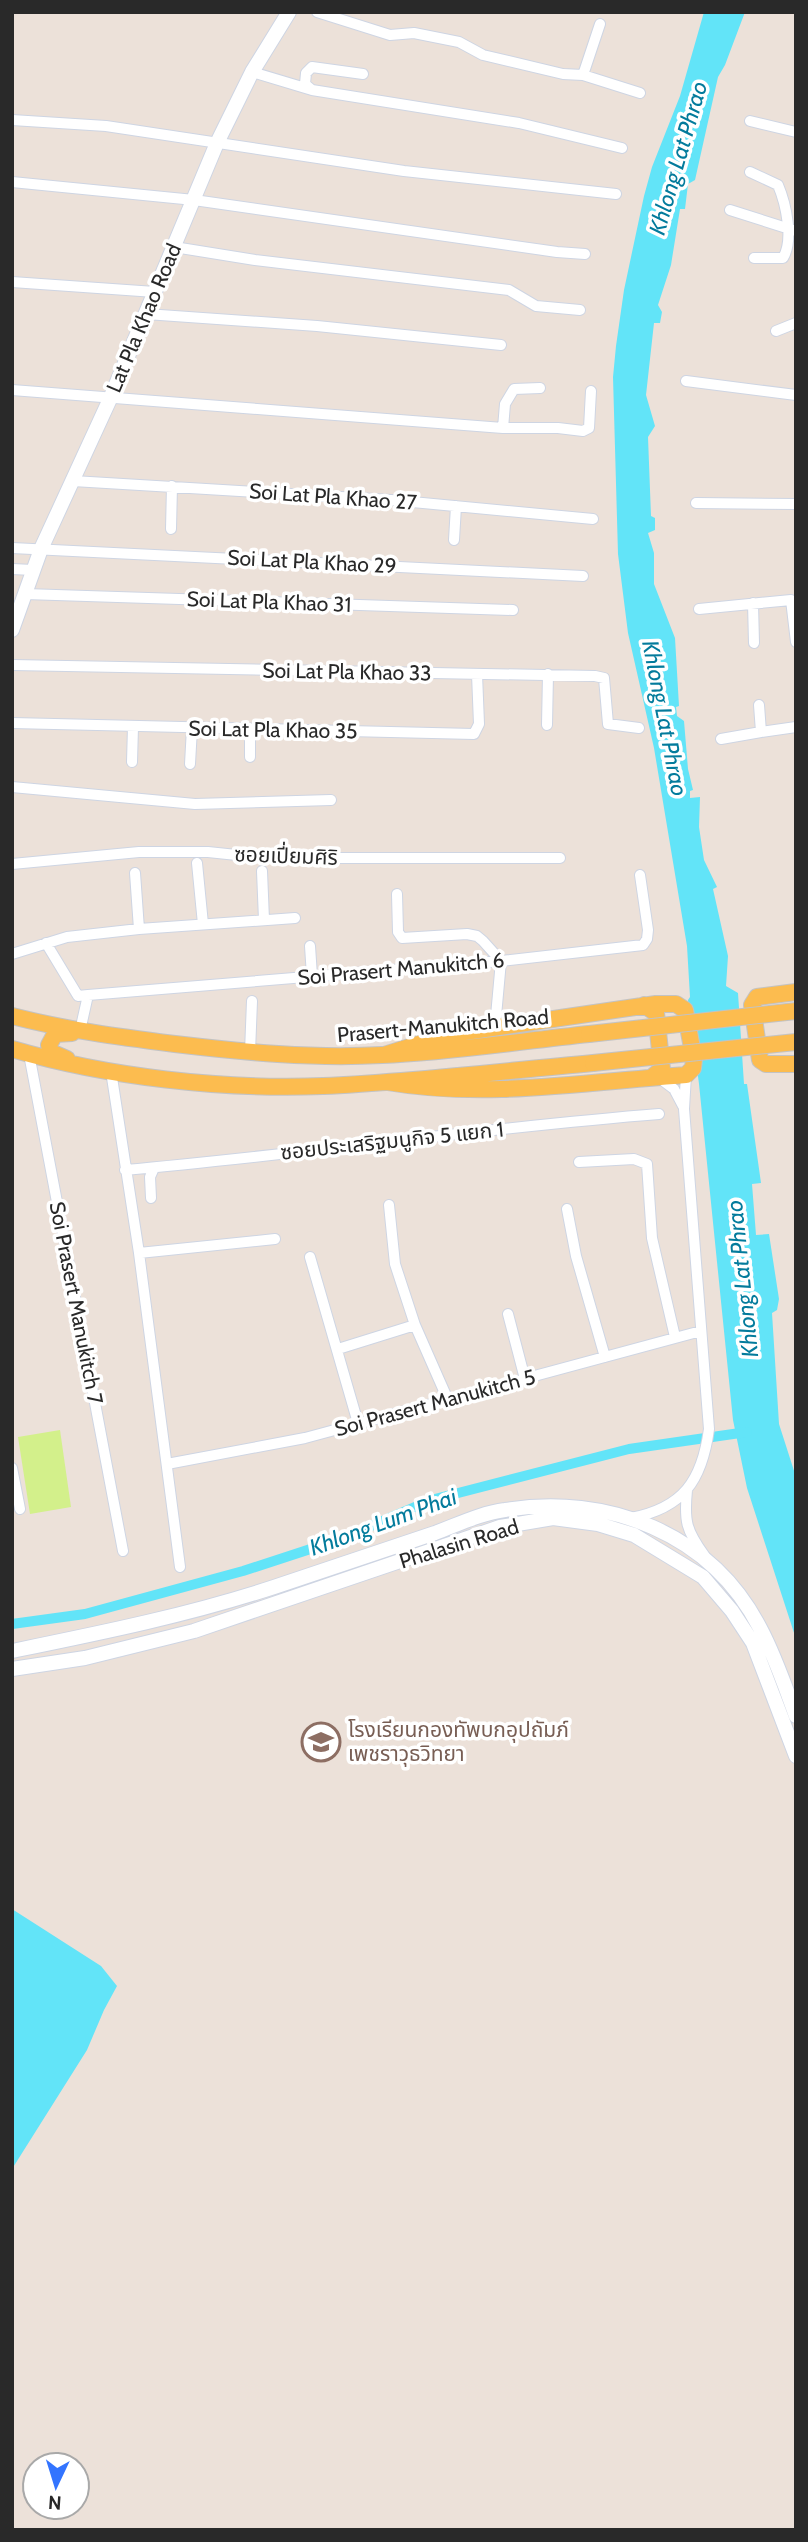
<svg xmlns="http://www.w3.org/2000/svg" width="808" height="2542" font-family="Cabin,'Noto Sans Thai',sans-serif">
	<rect width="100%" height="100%" fill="#ece1d9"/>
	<path fill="#d3f08b" d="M60,1430L71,1507L30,1514L18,1437Z"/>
	<path fill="#62e4f8" d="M704,12H745L725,65L718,77L695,180L688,184L685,209H680L671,265L658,305L662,312L660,323H654L646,395L655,426L648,437L651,516L655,518V530L648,533L654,553V584L675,638L679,706L676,707L677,716L684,721L688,769L693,790L690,791V798L700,797L699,827L704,860L717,887L713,889L728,956L726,986L738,993L744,1084H747L761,1183L752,1184L756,1235L769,1234L779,1299L777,1310L772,1313L779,1424L796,1477V1639L747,1488L733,1420L699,1084L688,1000L690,997L687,946L654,748L628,633L618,554L613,377L616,346L624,290L644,196L652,167L680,96Z
		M12,1909L101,1966L117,1986L104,2010L87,2050L12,2169Z"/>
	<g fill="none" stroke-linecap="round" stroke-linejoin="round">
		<path stroke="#62e4f8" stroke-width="10" d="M12,1624L85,1614L243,1571L341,1539L431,1500L629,1449L747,1432"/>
		<defs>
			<path id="street" d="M317,12L390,35L414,33L459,42L483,55L563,74L583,75L640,93
				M252,72L312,90L519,123L622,148
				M583,75L600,24
				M312,90L305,84L306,73L312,67L363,74
				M12,120L106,126L404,171L616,194
				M750,121L796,132
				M750,172L778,185C786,204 794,240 783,258H754
				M12,182L194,200L557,252L585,254
				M730,210L796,231
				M174,247L255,260L509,290L536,306L580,310
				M12,282L155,292
				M146,314L317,326L501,345
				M776,331L796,323
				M686,381L796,395
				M12,390L503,428H558L583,431L589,428L591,391
				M503,428L505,404L514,389L540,388
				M73,481L391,500L593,519
				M696,503L796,504
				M171,529L172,486
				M454,540L456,506
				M12,548L583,576
				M12,569L33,570
				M25,594L513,610
				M753,603L754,643
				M699,609L791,600L796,642
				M12,665L595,676L604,678L608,724L639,728
				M759,705L761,732L796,727
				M12,723L474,734L479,724L477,674
				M547,725L548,674
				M721,739L761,732
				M250,757V729
				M132,762L133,727
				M190,764L192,728
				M12,787L195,804L331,800
				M197,863L203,924
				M12,864L139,852H208L256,857L326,858H560
				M262,871L264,920
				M135,873L139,929
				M397,894L398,932L402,938L467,934L477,936L483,941L501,961L495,1027
				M46,943L78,996L88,995
				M310,946L312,976
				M12,954L67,937L139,929L295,918
				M80,1031L88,995L501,961L643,945L647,939L648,930L640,875
				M250,1052L252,1001
				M29,1054L123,1551
				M111,1071L139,1253L180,1567
				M658,1077L674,1089L683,1106
				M579,1162L634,1159L647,1164L652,1238L675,1337
				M125,1170C304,1154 481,1128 659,1114
				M151,1198L150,1177L154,1168
				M389,1205L395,1264L415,1325L448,1400
				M567,1209L576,1256L605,1357
				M139,1253L275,1239
				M310,1257L358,1423
				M508,1314L525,1379
				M338,1349L415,1325
				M167,1464L305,1438L701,1331
				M12,1468L20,1509
				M687,1490C684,1521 686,1530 704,1555
				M631,1518C683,1508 702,1481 709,1429L684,1109L686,1075"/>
			<path id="secondary" d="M12,630L41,549L110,399L217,143L252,72L289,12
				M12,1651C100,1633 189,1615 274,1587C328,1569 381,1551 435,1533C457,1525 481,1513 505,1510C607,1493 711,1533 760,1628C775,1656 785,1686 796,1716
				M12,1669L85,1658L194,1631L500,1527L553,1518L598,1524L634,1535L703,1577L732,1611L753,1643L796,1756"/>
			<path id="primary" d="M796,992L757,997L752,1005L760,1060L766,1064H796
				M644,1005L656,1013L662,1069L651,1078
				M12,1016C66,1030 120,1037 175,1044C243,1052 313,1059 382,1055C451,1052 521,1041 589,1034
				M12,1049C107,1077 224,1090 323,1086C413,1082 503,1071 593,1063
				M384,1055L451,1034L656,1004H676L685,1010L694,1059L693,1068L686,1075C586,1082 486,1099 387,1082
				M67,1059L51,1052L49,1045L55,1034L72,1033"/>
		</defs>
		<use href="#street" stroke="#ced5e3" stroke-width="12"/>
		<use href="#secondary" stroke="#ced5e3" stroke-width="16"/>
		<use href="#primary" stroke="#c3c3c3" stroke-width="18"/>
		<use href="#street" stroke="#fff" stroke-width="10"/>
		<use href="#secondary" stroke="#fff" stroke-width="14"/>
		<use href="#primary" stroke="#fcbc4f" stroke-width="16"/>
		<defs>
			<path id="primary-bridge" d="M589,1034L796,1011
				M593,1063L796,1042"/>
		</defs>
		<use href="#primary-bridge" stroke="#c3c3c3" stroke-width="18" stroke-linecap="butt"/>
		<use href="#primary-bridge" stroke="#fcbc4f" stroke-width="16"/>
	</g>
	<defs>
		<symbol id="school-ring" viewBox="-11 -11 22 22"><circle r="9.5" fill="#fff" stroke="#8d6e63" stroke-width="1.5"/><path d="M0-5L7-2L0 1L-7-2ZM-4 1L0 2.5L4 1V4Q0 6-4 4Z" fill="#8d6e63"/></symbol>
	</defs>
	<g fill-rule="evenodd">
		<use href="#school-ring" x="299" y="1720" width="44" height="44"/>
	</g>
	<g text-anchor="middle" stroke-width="7" stroke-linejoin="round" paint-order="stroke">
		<g font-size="21" fill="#292929" stroke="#fff">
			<text transform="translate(144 318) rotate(-67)" y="7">Lat Pla Khao Road</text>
			<text transform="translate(333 497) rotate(4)" y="7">Soi Lat Pla Khao 27</text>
			<text transform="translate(312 562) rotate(3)" y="7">Soi Lat Pla Khao 29</text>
			<text transform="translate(269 602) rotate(2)" y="7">Soi Lat Pla Khao 31</text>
			<text transform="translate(347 672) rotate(1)" y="7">Soi Lat Pla Khao 33</text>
			<text transform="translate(273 730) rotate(1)" y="7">Soi Lat Pla Khao 35</text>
			<text transform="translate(286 856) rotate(2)" y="7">ซอยเปี่ยมศิริ</text>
			<text transform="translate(401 969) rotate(-5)" y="7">Soi Prasert Manukitch 6</text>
			<text transform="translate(443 1026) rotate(-5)" y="7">Prasert-Manukitch Road</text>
			<text transform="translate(392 1141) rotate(-6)" y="7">ซอยประเสริฐมนูกิจ 5 แยก 1</text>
			<text transform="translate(76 1303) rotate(79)" y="7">Soi Prasert Manukitch 7</text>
			<text transform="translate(435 1403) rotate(-15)" y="7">Soi Prasert Manukitch 5</text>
			<text transform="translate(459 1544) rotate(-17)" y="7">Phalasin Road</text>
		</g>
		<g font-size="21" fill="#785e54" stroke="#fff" text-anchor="start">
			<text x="348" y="1737">โรงเรียนกองทัพบกอุปถัมภ์<tspan x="348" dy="24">เพชราวุธวิทยา</tspan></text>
		</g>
		<g font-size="23" font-style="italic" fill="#037b9c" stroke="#fff">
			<text transform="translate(678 158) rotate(-74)" y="8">Khlong Lat Phrao</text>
			<text transform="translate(665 718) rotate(79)" y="8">Khlong Lat Phrao</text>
			<text transform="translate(742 1279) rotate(-96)" y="8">Khlong Lat Phrao</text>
			<text transform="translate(383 1522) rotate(-20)" y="8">Khlong Lum Phai</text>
		</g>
	</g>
	<rect width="808" height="2542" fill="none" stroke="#292929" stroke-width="28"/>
	<g transform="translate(56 2486) rotate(184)"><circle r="33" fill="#ffffff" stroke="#a9a9a9" stroke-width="2"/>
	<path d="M0-5L12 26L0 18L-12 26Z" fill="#3374ff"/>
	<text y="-10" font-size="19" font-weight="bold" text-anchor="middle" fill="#292929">N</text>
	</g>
</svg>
